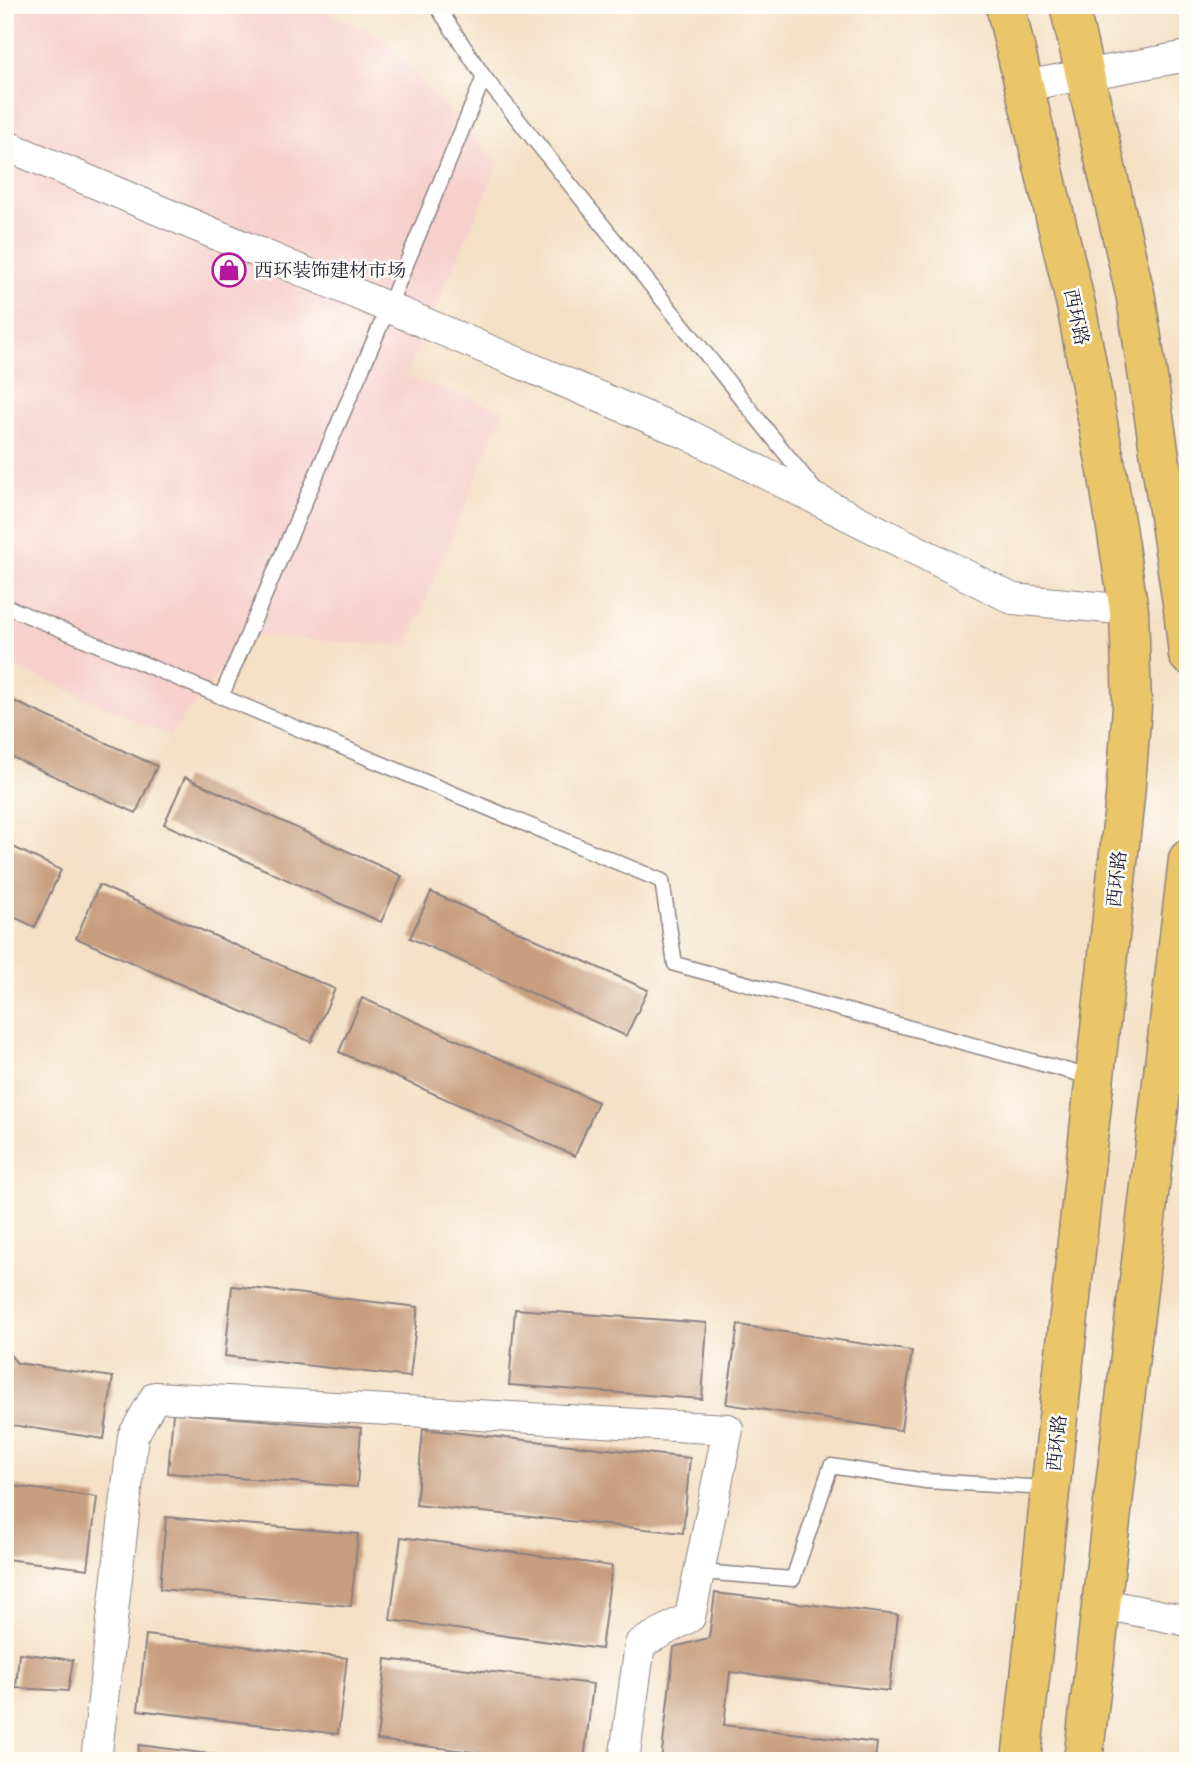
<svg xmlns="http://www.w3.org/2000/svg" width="1193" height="1766" font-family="'Old Standard TT','Noto Serif SC',serif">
	<rect width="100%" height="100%" fill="#fdfcf7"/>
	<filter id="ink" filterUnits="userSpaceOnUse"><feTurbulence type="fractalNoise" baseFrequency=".0143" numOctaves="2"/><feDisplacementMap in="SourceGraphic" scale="14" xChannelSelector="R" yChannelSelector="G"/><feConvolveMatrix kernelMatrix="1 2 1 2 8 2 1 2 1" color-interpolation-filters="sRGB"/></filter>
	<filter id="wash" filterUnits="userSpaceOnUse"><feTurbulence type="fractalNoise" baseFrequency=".00686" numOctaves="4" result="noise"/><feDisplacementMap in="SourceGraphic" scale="28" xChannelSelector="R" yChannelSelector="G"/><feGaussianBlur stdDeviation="1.57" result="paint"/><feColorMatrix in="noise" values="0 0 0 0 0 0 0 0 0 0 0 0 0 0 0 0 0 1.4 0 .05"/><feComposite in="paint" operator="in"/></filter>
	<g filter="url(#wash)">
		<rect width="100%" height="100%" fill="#f4e0c5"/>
		<path fill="#f7d0cc" d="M5,5H309L380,36L499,164L405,376L504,410L407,647L248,635L169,736L5,662Z"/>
		<g id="blocks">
			<path fill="#c79e7f" d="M5,697L157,766L136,813L5,754Z
				M185,777L402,876L381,922L164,824Z
				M5,843L61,870L35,927L5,913Z
				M99,885L335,989L311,1042L76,938Z
				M431,892L648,990L626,1036L410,938Z
				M362,998L598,1102L575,1156L339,1052Z
				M232,1286L418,1307L410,1377L225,1356Z
				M515,1309L707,1323L702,1399L509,1385Z
				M738,1325L912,1351L901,1430L726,1404Z
				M5,1349L17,1363L113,1377L104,1439L5,1424Z
				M173,1413L361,1428L357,1487L168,1473Z
				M423,1429L690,1458L683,1533L416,1505Z
				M5,1485L97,1497L88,1569L5,1559Z
				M166,1517L358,1534L351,1606L160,1589Z
				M401,1537L612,1566L601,1649L390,1620Z
				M715,1593L898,1615L889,1691L730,1672L724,1725L877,1743L875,1761H661L674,1647L709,1638Z
				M146,1635L347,1658L338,1734L138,1710Z
				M19,1653L73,1660L68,1691L16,1688Z
				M386,1659L593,1684L584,1761H544L377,1740Z
				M139,1745L248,1759V1761H137Z"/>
		</g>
	</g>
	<g filter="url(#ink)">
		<use href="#blocks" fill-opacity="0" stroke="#8b8180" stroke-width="2"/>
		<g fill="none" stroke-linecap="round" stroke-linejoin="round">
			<defs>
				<path id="service" d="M484,77L814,489
					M5,606L662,881L675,964L1094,1078
					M221,697L388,308L484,77L436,5
					M700,1572L793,1579L831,1466L926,1481L1049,1488"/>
				<path id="minor" d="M1023,86L1188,56
					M5,145L687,434L1013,599L1129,610
					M1103,1604L1188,1621
					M96,1761L133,1436L155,1397L728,1429L690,1617L640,1644L624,1761"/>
				<path id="primary" d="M1005,5L1076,305L1108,477L1129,610L1132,707L1125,797L1021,1761
					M1069,5L1136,298L1183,609L1188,655
					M1083,1761L1188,859"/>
			</defs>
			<use href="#service" stroke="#8b8180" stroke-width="17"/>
			<use href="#minor" stroke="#8b8180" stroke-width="32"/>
			<use href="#primary" stroke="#8b8180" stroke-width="41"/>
			<use href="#service" stroke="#fff" stroke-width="14"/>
			<use href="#minor" stroke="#fff" stroke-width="30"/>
			<use href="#primary" stroke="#ebc669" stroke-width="38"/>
		</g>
	</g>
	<defs>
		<symbol id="shop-ring" viewBox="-11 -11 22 22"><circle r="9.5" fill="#fdfcf7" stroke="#b5179e" stroke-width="1.5"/><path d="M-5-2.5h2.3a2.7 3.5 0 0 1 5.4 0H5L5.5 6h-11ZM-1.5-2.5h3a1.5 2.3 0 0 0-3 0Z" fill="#b5179e"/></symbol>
	</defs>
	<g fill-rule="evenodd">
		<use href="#shop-ring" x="210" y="251" width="38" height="38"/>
	</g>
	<g text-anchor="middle" stroke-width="5" stroke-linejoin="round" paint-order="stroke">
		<g font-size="19" fill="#22223b" stroke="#fdfcf7" text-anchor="start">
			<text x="254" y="277">西环装饰建材市场</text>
		</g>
		<g font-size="19" fill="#22223b" stroke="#fdfcf7">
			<text transform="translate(1077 317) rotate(78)" y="7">西环路</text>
			<text transform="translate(1116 879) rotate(-84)" y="7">西环路</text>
			<text transform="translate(1056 1443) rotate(-84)" y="7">西环路</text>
		</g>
	</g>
	<rect width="1193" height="1766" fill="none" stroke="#fdfcf7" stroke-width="28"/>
</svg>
